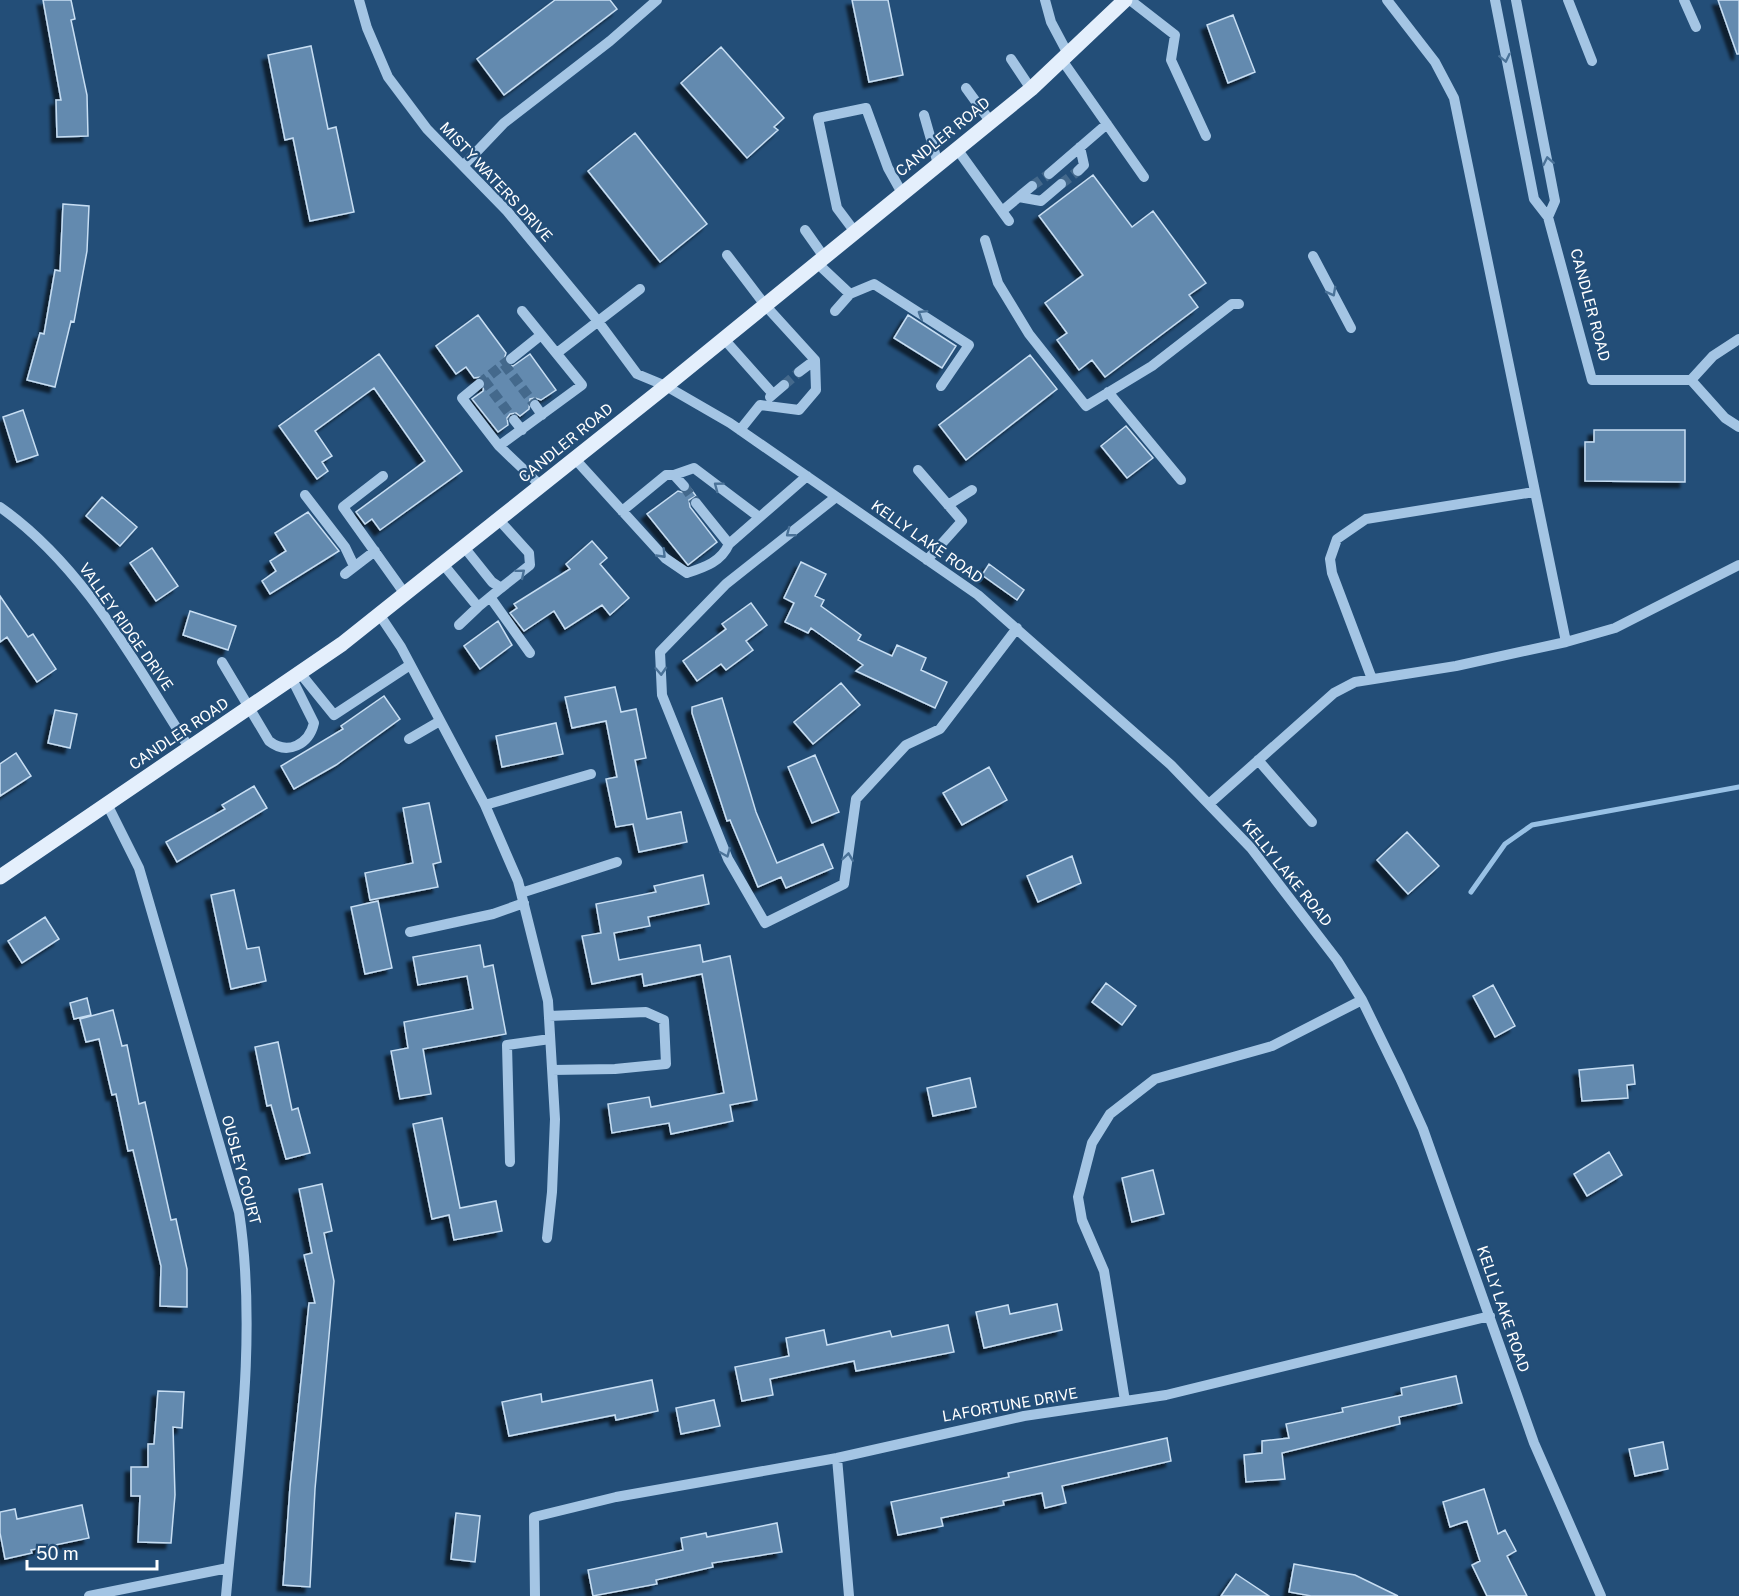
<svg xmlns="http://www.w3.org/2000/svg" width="1739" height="1596" font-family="'Public Sans',sans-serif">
	<defs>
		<filter id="shadow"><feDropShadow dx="-5.5" dy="5.5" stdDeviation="1.5" flood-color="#0009"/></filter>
	</defs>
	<rect width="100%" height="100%" fill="#234e78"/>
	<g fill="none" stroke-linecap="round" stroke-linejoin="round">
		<path stroke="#98c1e5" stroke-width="5" d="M1471,892L1505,844L1532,825L1739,787"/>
	</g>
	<path fill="#648aaf" stroke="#c7def3" stroke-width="1.5" filter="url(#shadow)" d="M43,0H71L75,19L71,20L87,95L88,136L57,137L56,100H61Z
		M555,0H610L617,9L504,95L477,59Z
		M852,0H888L903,75L869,82Z
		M1718,0H1739V54H1737Z
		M1233,15L1255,72L1228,83L1207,25Z
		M311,46L328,129L336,127L354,212L310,221L293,138L285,140L268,55Z
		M721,47L784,118L774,127L778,130L747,158L681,83Z
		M635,133L707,224L660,262L588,171Z
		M1093,175L1132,227L1153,211L1206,283L1189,295L1198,307L1105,377L1092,360L1079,370L1057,340L1067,333L1045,303L1083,275L1039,216Z
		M63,204L89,206L87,251L74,322L71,321L55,387L27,380L40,333L44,334L55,270L60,271Z
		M478,315L506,353L504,360L506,364L513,366L530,354L556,390L541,400L535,398L530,399L529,409L520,416L516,413L510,414L507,418L508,425L498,432L472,399L483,391L485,380L481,377L474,378L466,367L456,374L436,346Z
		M908,315L956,346L942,368L894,338Z
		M379,354L462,471L380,530L372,519L365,524L356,512L425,461L374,388L315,431L332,456L322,462L328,471L317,479L279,426Z
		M1030,355L1057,389L966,460L939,425Z
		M23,410L38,455L17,462L3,417Z
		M1126,426L1153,458L1127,478L1101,446Z
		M1594,430H1685V482L1585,481V442H1594Z
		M691,489L696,496L689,500L690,507L717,542L688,565L647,514L678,491L685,493Z
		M102,497L137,527L120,546L86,516Z
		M308,512L339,551L270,594L262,581L276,571L270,561L286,551L275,533Z
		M592,541L607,558L600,564L629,598L610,615L602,605L565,629L554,611L524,631L510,613L517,608L514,604L570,569L566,564Z
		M152,548L178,586L156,601L130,563Z
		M801,562L826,574L815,596L824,600L821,606L861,635L858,640L892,656L897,645L926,658L921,670L947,682L935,708L856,671L863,665L811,628L808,633L785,622L794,603L784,598Z
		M989,564L1024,590L1017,600L982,575Z
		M0,596L28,637L33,634L56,669L37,682L7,637L0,642Z
		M751,603L767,625L746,641L753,650L726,670L721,664L697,681L683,661L726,629L722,624Z
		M190,611L236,626L228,650L183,635Z
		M498,621L512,645L480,669L464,646Z
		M841,683L860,705L813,744L794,722Z
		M615,687L621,712L636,709L646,758L635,760L647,819L681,812L687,842L639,852L633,824L616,827L606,779L617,777L606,721L572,728L565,697Z
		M384,696L400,719L336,765L294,789L281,766L343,729L341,726Z
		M722,698L756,812L777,863L823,844L833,868L786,888L781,877L758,887L730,820L727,821L692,713V707Z
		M55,710L77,714L70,748L48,743Z
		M556,723L563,754L502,767L496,736Z
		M16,753L31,776L0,796V764Z
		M815,755L839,812L812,823L788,767Z
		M989,767L1007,800L962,825L943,793Z
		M254,786L267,808L177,862L166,842L225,809L222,805Z
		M429,803L441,862L433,864L438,887L370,900L365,873L413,863L403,808Z
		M1407,832L1439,866L1408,894L1377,860Z
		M1072,856L1081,883L1038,902L1027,876Z
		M703,875L709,904L648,917L650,926L614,933L619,960L700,945L703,962L730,956L757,1100L730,1105L733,1121L671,1134L669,1123L612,1133L608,1104L649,1097L651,1107L724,1093L702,974L644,986L642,974L592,984L582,936L601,933L596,904L656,892L654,886Z
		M234,890L247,949L259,947L266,981L231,989L211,895Z
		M378,901L392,968L365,974L351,907Z
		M45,917L59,939L22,963L8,941Z
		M480,945L484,967L493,965L506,1034L423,1049L431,1094L400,1099L391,1051L408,1048L404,1022L473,1009L467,976L418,985L413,957Z
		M1106,983L1136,1006L1122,1025L1092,1002Z
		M1493,985L1515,1026L1495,1037L1473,996Z
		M87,998L91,1015L74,1019L70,1003Z
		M113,1010L122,1046L127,1045L139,1104L145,1102L171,1220L176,1219L187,1269V1307L160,1306L161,1266L133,1150L128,1151L116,1094L112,1095L99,1039L86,1042L80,1019Z
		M278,1042L292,1110L298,1108L310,1153L286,1159L271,1105L267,1106L255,1047Z
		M1633,1065L1635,1084L1627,1085L1628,1098L1582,1101L1579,1070Z
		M970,1078L976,1107L933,1116L927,1088Z
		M442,1118L460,1208L496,1201L502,1231L454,1240L449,1215L432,1219L413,1124Z
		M1609,1152L1622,1175L1587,1196L1574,1174Z
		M1153,1170L1164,1214L1132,1222L1122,1178Z
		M322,1184L332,1231L324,1233L334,1281L315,1489L310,1587L283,1585L290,1487L309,1303H315L304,1255L312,1253L299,1189Z
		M1057,1304L1062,1330L984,1348L976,1312L1008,1305L1010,1314Z
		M948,1325L954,1352L856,1371L854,1361L770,1379L773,1395L742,1401L735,1367L789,1356L786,1338L824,1330L827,1345L890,1331L892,1337Z
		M1456,1376L1462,1403L1399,1417L1400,1424L1282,1453L1285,1479L1246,1482L1244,1455L1262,1453V1441L1289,1438L1286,1424L1343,1412L1342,1408L1402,1395L1401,1388Z
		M652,1380L658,1411L616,1420L615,1415L509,1436L502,1402L541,1394L542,1402Z
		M158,1391L184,1392L182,1428L173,1427L175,1495L171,1543L138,1542L140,1496H131V1467H148V1444H154Z
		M714,1400L720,1426L681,1434L676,1408Z
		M1167,1438L1171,1461L1062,1486L1066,1503L1045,1508L1042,1493L1003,1501L1004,1505L941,1518L943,1526L898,1535L891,1502L1009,1477L1008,1473Z
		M1663,1442L1668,1469L1635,1476L1629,1449Z
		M1484,1489L1498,1534L1505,1530L1516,1551L1507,1556L1527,1596H1487L1472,1565L1480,1561L1467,1521L1450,1527L1443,1502Z
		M82,1505L89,1538L31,1550L32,1553L5,1559L0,1533V1512L15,1509L17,1519Z
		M456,1513L480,1516L475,1562L451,1559Z
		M777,1523L782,1552L712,1563L713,1567L656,1580L657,1584L593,1596L588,1570L683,1550L681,1538L706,1533L707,1537Z
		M1294,1564L1355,1575L1398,1596H1311L1289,1592Z
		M1236,1574L1269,1596H1221Z"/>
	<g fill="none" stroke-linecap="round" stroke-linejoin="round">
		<path stroke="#44698c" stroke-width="10" stroke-dasharray="10 5" stroke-linecap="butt" d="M1061,184L1078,171
			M1032,186L1049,174
			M504,364L535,405
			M484,380L514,420
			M479,384L509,360
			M784,385L799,372
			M684,486L696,503"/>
		<path stroke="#a4c5e4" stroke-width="10" d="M359,0L367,28L388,77L427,129L507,211L597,320L637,374L666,386L730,423L978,595L1171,765L1251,848L1337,960L1362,1000L1400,1078L1423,1129L1534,1443L1601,1596
			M1045,0L1051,22L1068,54
			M1130,0L1175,35L1171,60L1206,136
			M1495,0L1534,199L1548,217L1592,380H1691L1725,418L1739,427
			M1516,0L1555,201L1548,217
			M1568,0L1592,61
			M1684,0L1696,27
			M1011,59L1031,89
			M1062,60L1144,177
			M966,88L990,121
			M924,115L938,164
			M957,149L1009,221
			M463,166L504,123L610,41L657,0
			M1078,171L1084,165L1080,147
			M1049,174L1107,124
			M1019,197L1041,201L1061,184
			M1002,211L1032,186
			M805,230L824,257
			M855,232L837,208L818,118L866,108L888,168L902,193
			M985,240L998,283L1029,334L1086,406L1152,366L1232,304H1239
			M727,255L765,305L815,360L816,390L799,410L760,405L740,430
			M1313,256L1351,328
			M817,263L850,294
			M835,311L850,294L874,284L969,345L941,386
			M724,339L773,394
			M557,353L640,289
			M511,359L541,335
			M799,372L815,360
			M1691,380L1713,356L1739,339
			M479,384L462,398L499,446L541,486
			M1108,392L1181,480
			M770,397L784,385
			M535,405L542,415
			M514,420L522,430
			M499,446L582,385L522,311
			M575,459L665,558L687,573C705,567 721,562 729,544L807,476
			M918,470L962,521L927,560
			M674,475L694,468L759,517
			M383,476L343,507L405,594
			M305,495L345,547L354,566
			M836,497L726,584L660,652L662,695L728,859L765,923L844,884L856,799L906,745L940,729L1017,628
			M696,503L729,544
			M948,505L972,490
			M0,507C85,567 135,664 190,749
			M622,511L666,475H674L684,486
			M464,547L492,582L501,588L530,565L529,553L499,520
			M443,564L478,607L501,588
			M345,574L375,551
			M490,597L530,653
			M379,614L401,647L485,805L518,881L548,1001L555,1119L552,1192L547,1238
			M459,625L478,607
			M1566,642L1615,628L1739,565
			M222,662L269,741C288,756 309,744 314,723L292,679
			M300,673L334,715L410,665
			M1372,679L1332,573L1330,559L1337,539L1366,519L1534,492
			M409,739L440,721
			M1258,760L1312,822
			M107,804L139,868L239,1212C258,1337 237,1470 226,1596
			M1209,804L1334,693L1355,682L1456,666L1566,642L1454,98L1435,62L1387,0
			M485,805L591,774
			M521,893L617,862
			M410,932L493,914L524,903
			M549,1016L646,1012L664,1020L666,1064L615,1069L552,1070
			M510,1162L507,1045L550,1039
			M1125,1401L1104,1271L1082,1220L1078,1197L1092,1143L1110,1114L1155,1079L1272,1046L1362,1000
			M837,1458L849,1596
			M89,1596L228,1568
			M535,1596L534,1517L616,1497L837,1458L1024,1416L1166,1395L1490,1316"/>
		<path stroke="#e4effc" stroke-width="15" d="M0,877L342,644L666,386L1031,89L1125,0"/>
	</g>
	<defs><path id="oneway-chevron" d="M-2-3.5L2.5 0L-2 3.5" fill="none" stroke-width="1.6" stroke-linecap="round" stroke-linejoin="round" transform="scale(1.5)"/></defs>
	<g stroke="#4a7298">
		<use href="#oneway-chevron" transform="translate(1505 58) rotate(78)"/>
		<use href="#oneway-chevron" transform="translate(1548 161) rotate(-101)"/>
		<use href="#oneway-chevron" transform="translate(1332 292) rotate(62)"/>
		<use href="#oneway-chevron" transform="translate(922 314) rotate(-148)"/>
		<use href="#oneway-chevron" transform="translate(718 486) rotate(-143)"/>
		<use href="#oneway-chevron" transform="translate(790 533) rotate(142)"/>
		<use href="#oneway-chevron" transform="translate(662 554) rotate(46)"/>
		<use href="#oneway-chevron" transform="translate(521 573) rotate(-40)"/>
		<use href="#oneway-chevron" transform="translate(661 671) rotate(87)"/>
		<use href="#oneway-chevron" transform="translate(726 853) rotate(67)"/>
		<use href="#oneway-chevron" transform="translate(848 857) rotate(-82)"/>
	</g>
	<g text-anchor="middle" stroke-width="4.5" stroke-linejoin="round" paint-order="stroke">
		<g font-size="15" fill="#fff" stroke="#234e78">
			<text transform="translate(943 137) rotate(-39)" y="5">CANDLER ROAD</text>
			<text transform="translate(496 182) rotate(47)" y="5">MISTY WATERS DRIVE</text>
			<text transform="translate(1590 305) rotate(75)" y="5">CANDLER ROAD</text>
			<text transform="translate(566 443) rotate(-39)" y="5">CANDLER ROAD</text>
			<text transform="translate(927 542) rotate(35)" y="5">KELLY LAKE ROAD</text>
			<text transform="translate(126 627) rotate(55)" y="5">VALLEY RIDGE DRIVE</text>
			<text transform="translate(179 734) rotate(-34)" y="5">CANDLER ROAD</text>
			<text transform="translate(1287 873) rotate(51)" y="5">KELLY LAKE ROAD</text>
			<text transform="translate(241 1170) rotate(75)" y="5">OUSLEY COURT</text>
			<text transform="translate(1503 1309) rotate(71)" y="5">KELLY LAKE ROAD</text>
			<text transform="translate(1010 1405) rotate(-10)" y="5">LAFORTUNE DRIVE</text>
		</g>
	</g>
	<path d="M27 1560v9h130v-9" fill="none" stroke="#ffffff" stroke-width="3"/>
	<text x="36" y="1560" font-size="18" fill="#ffffff" stroke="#234e78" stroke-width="4.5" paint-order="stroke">50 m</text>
</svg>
